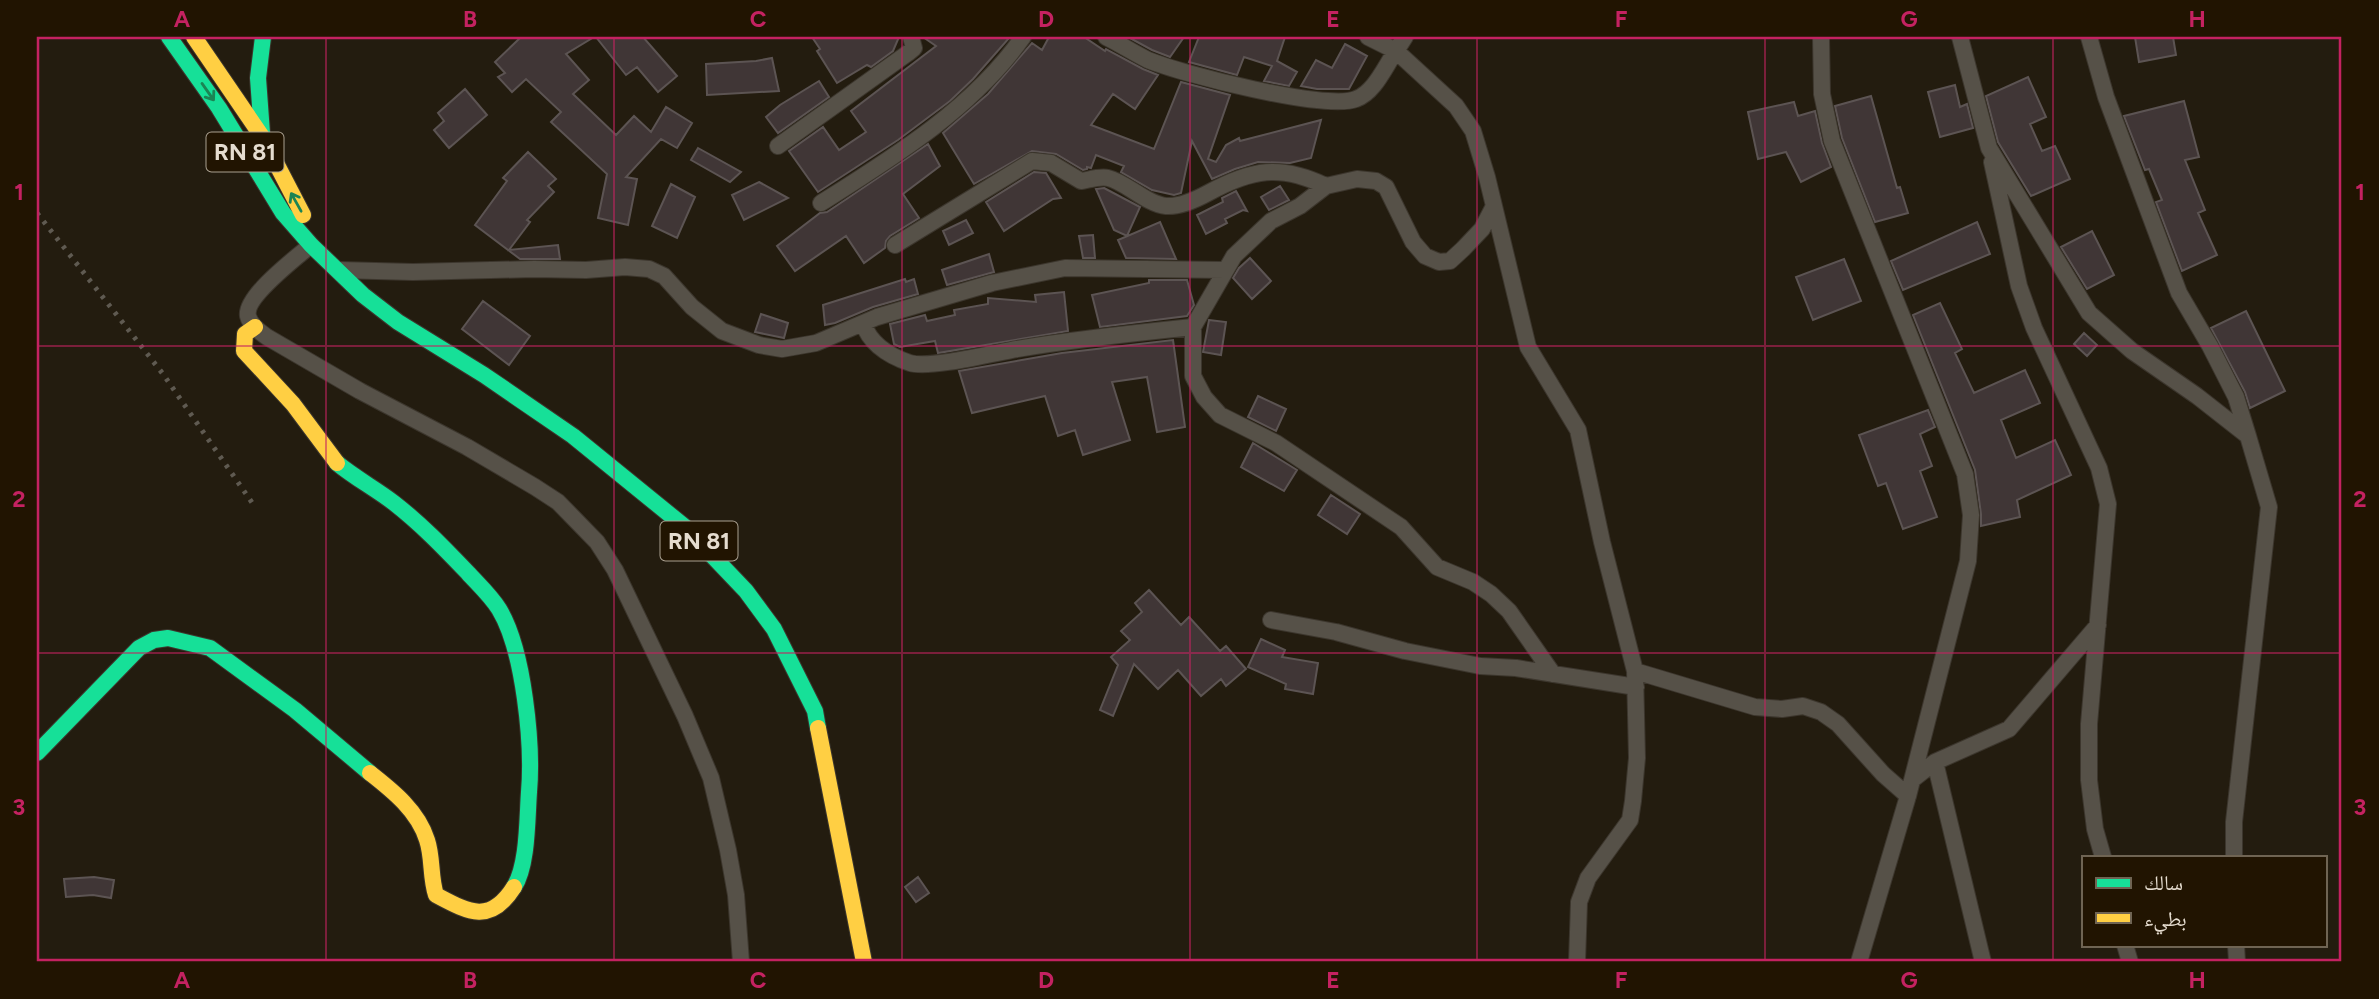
<svg xmlns="http://www.w3.org/2000/svg" width="2379" height="999" font-family="Figtree,'Noto Naskh Arabic',sans-serif">
	<rect width="100%" height="100%" fill="#231c0f"/>
	<path fill="#403636" stroke="#5c5453" stroke-width="2" d="M521,37H594L566,54L589,80L573,94L616,135L634,116L651,132L666,107L692,123L677,148L661,139L626,177L637,179L628,225L598,218L607,174L551,122L561,112L526,79L512,92L498,77L505,73L495,62Z
		M596,37H643L677,76L658,92L637,67L626,75Z
		M812,37H899L893,51L871,67L867,65L837,83L817,51L820,49Z
		M923,37H1010L973,79L950,101L898,140L818,192L789,151L823,127L839,150L866,132L851,111L936,46Z
		M1049,37H1084L1105,51L1106,49L1143,69L1158,75L1135,109L1113,94L1091,125L1154,149L1181,82L1230,95L1208,159L1216,162L1226,145L1239,138L1240,141L1321,120L1311,158L1290,163L1258,162L1235,169L1212,179L1192,141L1181,193L1174,195L1152,190L1121,172L1124,166L1096,155L1091,168L1087,167V169L1083,170L1056,154L1032,151L974,184L943,133L988,94L1032,43L1042,50Z
		M1128,37H1184L1170,57L1152,50Z
		M1199,37H1285L1277,61L1297,72L1289,86L1264,81L1272,66L1244,57L1237,75L1189,62Z
		M2135,37H2173L2176,55L2139,62Z
		M1345,44L1367,56L1349,89H1317L1301,86L1316,60L1332,68Z
		M772,58L779,91L707,95L706,64L756,61Z
		M2028,77L2046,117L2030,124L2042,151L2055,146L2070,179L2031,196L1998,142L1986,96Z
		M819,81L829,97L778,133L766,117L780,105Z
		M1955,85L1960,107L1967,104L1973,128L1940,137L1928,92Z
		M465,89L487,115L449,148L434,130L444,121L438,113Z
		M1871,96L1897,188L1900,187L1908,213L1875,222L1842,138L1835,106Z
		M2184,101L2199,157L2185,160L2205,210L2198,213L2217,255L2182,271L2156,202L2162,200L2149,169L2145,170L2124,116Z
		M1794,102L1798,116L1815,111L1822,143L1831,167L1801,182L1786,152L1758,159L1748,112Z
		M928,144L940,166L903,194L919,218L890,236L886,241L885,248L864,263L846,236L795,271L777,246L820,213L827,212L854,194Z
		M698,148L741,172L730,182L691,160Z
		M528,152L556,179L548,186L554,192L527,220L530,222L509,250L558,245L560,259H520L475,225L507,181L503,178Z
		M1034,172L1046,173L1061,198L1053,199L1004,231L986,202Z
		M759,182L788,198L744,220L732,195Z
		M671,184L695,197L677,238L652,226Z
		M1280,186L1289,200L1269,210L1261,197Z
		M1104,188L1140,207L1127,236L1114,230L1096,189Z
		M1236,191L1247,211L1243,210L1225,219L1227,223L1206,234L1197,215L1223,202L1222,198Z
		M966,220L973,233L949,245L943,231Z
		M1160,222L1176,259L1126,258L1118,240Z
		M1977,222L1990,254L1903,290L1891,261Z
		M2092,231L2114,275L2087,289L2061,247Z
		M1093,235L1095,258H1083L1079,236Z
		M989,254L994,272L947,285L942,270Z
		M1250,258L1271,281L1252,299L1233,278L1239,268Z
		M1844,259L1861,301L1813,320L1796,277Z
		M905,279L906,282L914,279L918,294L873,307L835,323L825,325L823,305Z
		M1149,280H1187L1194,305L1187,316L1100,327L1092,295L1149,283Z
		M1064,292L1068,331L938,353L935,341L900,347L894,344L890,324L925,315L927,321L955,315L954,310L988,304V298L1036,302L1035,295Z
		M483,301L530,336L509,365L462,329Z
		M1940,303L1962,349L1955,353L1974,393L2025,370L2040,403L2001,420L2016,458L2055,440L2071,475L2017,500L2020,517L1981,526V514L1975,470L1913,315Z
		M2246,311L2285,391L2250,408L2245,392L2211,328Z
		M761,314L788,323L784,338L755,332Z
		M1209,320L1226,322L1221,355L1203,352Z
		M2084,333L2097,345L2087,356L2074,344Z
		M1173,340L1185,427L1157,432L1147,377L1112,382L1130,440L1083,455L1075,430L1058,436L1045,396L972,413L959,371L1062,353Z
		M1258,396L1286,409L1276,431L1248,417Z
		M1928,410L1935,427L1920,434L1932,466L1920,471L1937,517L1903,529L1886,483L1878,486L1859,435Z
		M1253,443L1297,470L1284,491L1241,467Z
		M1331,495L1360,514L1347,534L1318,515Z
		M1149,590L1181,625L1189,617L1220,651L1226,646L1246,669L1226,686L1221,679L1201,696L1178,670L1158,689L1134,664L1113,716L1100,710L1118,665L1111,657L1130,640L1121,631L1142,612L1135,603Z
		M1261,639L1285,650L1282,657L1318,663L1313,694L1285,689L1286,684L1248,667Z
		M94,877L114,880L111,898L93,895L66,897L64,879Z
		M918,877L929,893L916,902L905,887Z"/>
	<g fill="none" stroke-linecap="round" stroke-linejoin="round">
		<defs>
			<path id="street" d="M1106,37C1120,44 1134,53 1148,60C1182,74 1326,111 1356,99C1375,92 1385,66 1396,51L1456,106L1473,131L1487,177L1528,347L1578,430L1602,542L1635,671L1637,758L1633,801L1630,820L1588,878L1579,902L1577,962
				M1368,37L1396,51L1405,37
				M1821,37L1822,94L1832,141L1965,474L1971,515L1968,561L1908,796L1859,962
				M1960,37L1989,148L2089,313L2132,351L2197,396L2248,436L2236,397L2210,346L2179,293L2106,97L2089,37
				M778,146L908,53L914,48L911,37
				M1992,162L2019,286L2034,328L2099,468L2108,504L2089,724V780L2095,829L2103,857
				M821,203C894,157 973,108 1023,37
				M1494,206L1482,229L1463,249L1450,261L1439,262L1425,256L1413,242L1386,187L1376,181L1357,179L1326,186L1300,206L1271,221L1234,256L1193,327V376L1204,397L1220,415L1276,443L1401,527L1437,567L1473,582L1491,594L1509,611L1553,674
				M311,245C297,257 244,297 248,316C250,325 260,332 267,337L360,391L467,447L535,487L558,502L597,542L615,570L685,716L711,778L728,850L736,895L741,962
				M895,245L1032,161L1051,163L1081,181C1088,180 1100,176 1108,178C1126,182 1146,204 1166,206C1179,207 1197,199 1208,193C1252,169 1280,164 1326,186
				M339,270L413,272L534,269L586,270L625,267L649,269L664,276L692,307L722,331L759,345L782,349L816,343L877,317L992,283L1065,268L1225,270
				M863,323C870,344 889,356 910,363C930,369 994,353 1017,349C1075,339 1134,333 1193,327
				M1271,620L1336,632L1405,651L1480,666L1516,668L1636,687
				M1635,671L1755,707L1782,709L1803,706L1821,712L1838,724L1883,774L1908,796
				M1935,762L1983,962
				M1912,780L1935,762L2009,729L2098,625
				M2234,857V822L2269,507L2248,436
				M2125,945L2130,962
				M2236,945L2237,962"/>
			<path id="fast" d="M169,37L219,108L283,213L311,245L363,295L398,322L484,375L573,436L685,527L746,591L774,629L815,711L818,728
				M262,133L258,78L263,37
				M337,463C355,478 376,489 394,503C421,524 444,548 468,573C478,584 491,596 499,609C524,650 533,745 529,792C527,819 528,865 514,887
				M37,753L139,648L154,640L168,638L210,648L295,710L370,773"/>
			<path id="slow" d="M194,37L263,138L303,215
				M255,327L245,334L244,351L293,404L337,463
				M818,728L864,962
				M370,773C393,791 418,811 427,840C433,858 430,877 436,895C468,912 490,925 514,887"/>
		</defs>
		<use href="#street" stroke="#3c362d" stroke-width="18"/>
		<use href="#fast" stroke="#3c362d" stroke-width="18"/>
		<use href="#slow" stroke="#3c362d" stroke-width="18"/>
		<use href="#street" stroke="#565148" stroke-width="16"/>
		<use href="#fast" stroke="#16e098" stroke-width="16"/>
		<use href="#slow" stroke="#ffcf43" stroke-width="16"/>
		<path stroke="#5f5a51" stroke-width="5" stroke-dasharray="3.5 7" stroke-linecap="butt" d="M37,213L163,374L253,504"/>
	</g>
	<defs><path id="oneway-shaft" d="M-6 0H5M1.5-3L5.5 0L1.5 3" fill="none" stroke-width="1.6" stroke-linecap="round" stroke-linejoin="round" transform="scale(1.75)"/></defs>
	<g stroke="#1b8454">
		<use href="#oneway-shaft" transform="translate(208 92) rotate(55)"/>
		<use href="#oneway-shaft" transform="translate(296 202) rotate(-119)"/>
	</g>
	<path fill="none" stroke="#c42261" stroke-width="2" stroke-opacity="0.55" d="M326,37V962M614,37V962M902,37V962M1190,37V962M1477,37V962M1765,37V962M2053,37V962M37,346H2342M37,653H2342"/>
	<g text-anchor="middle" stroke-width="5" stroke-linejoin="round" paint-order="stroke">
		<g fill="#211401" stroke="#aaa091" stroke-width="2">
			<rect x="206.5" y="132.5" width="77" height="39" rx="5"/>
			<rect x="660.5" y="521.5" width="77" height="39" rx="5"/>
		</g>
		<g font-size="23" font-weight="bold" fill="#e5dccf">
			<text x="245" y="160">RN 81</text>
			<text x="699" y="549">RN 81</text>
		</g>
	</g>
	<rect width="2379" height="999" fill="none" stroke="#211401" stroke-width="77"/>
	<rect x="2082" y="856" width="245" height="91" fill="#211401" stroke="#6f6453" stroke-width="2"/>
	<rect x="2096" y="878" width="35" height="10" fill="#16e098" stroke="#6f6453" stroke-width="2"/>
	<text x="2144" y="890" font-size="21" fill="#e5dccf">سالك</text>
	<rect x="2096" y="913" width="35" height="10" fill="#ffcf43" stroke="#6f6453" stroke-width="2"/>
	<text x="2144" y="926" font-size="21" fill="#e5dccf">بطيء</text>
	<rect x="38" y="38" width="2302" height="922" fill="none" stroke="#c42261" stroke-width="2.5"/>
	<g font-size="23" text-anchor="middle" font-weight="bold" fill="#c42261">
		<text x="182" y="27">A</text>
		<text x="470" y="27">B</text>
		<text x="758" y="27">C</text>
		<text x="1046" y="27">D</text>
		<text x="1333" y="27">E</text>
		<text x="1621" y="27">F</text>
		<text x="1909" y="27">G</text>
		<text x="2197" y="27">H</text>
		<text x="19" y="200">1</text>
		<text x="2360" y="200">1</text>
		<text x="19" y="507">2</text>
		<text x="2360" y="507">2</text>
		<text x="19" y="815">3</text>
		<text x="2360" y="815">3</text>
		<text x="182" y="988">A</text>
		<text x="470" y="988">B</text>
		<text x="758" y="988">C</text>
		<text x="1046" y="988">D</text>
		<text x="1333" y="988">E</text>
		<text x="1621" y="988">F</text>
		<text x="1909" y="988">G</text>
		<text x="2197" y="988">H</text>
	</g>
</svg>
